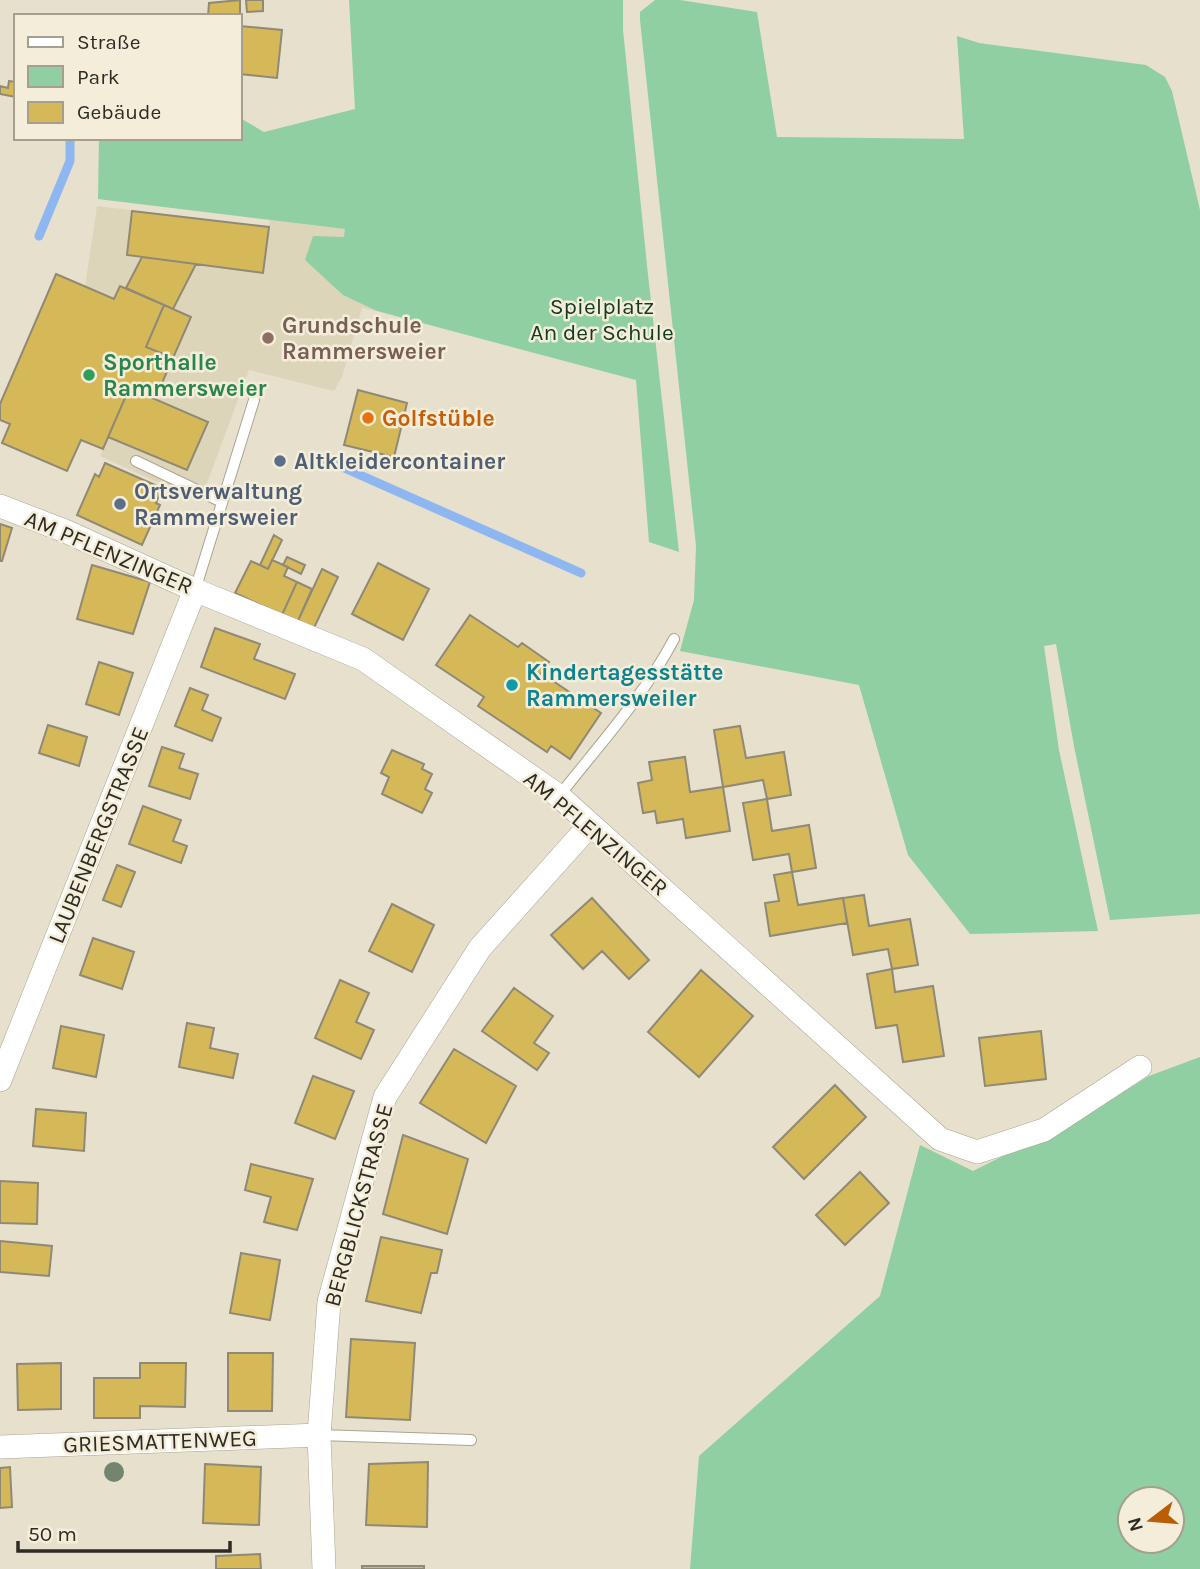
<svg xmlns="http://www.w3.org/2000/svg" width="1200" height="1569" font-family="Karla,sans-serif">
	<rect width="100%" height="100%" fill="#e6e0cc"/>
	<path fill="#ddd5ba" d="M97,206L268,227L270,220L345,229L369,284L377,311L362,308L342,377L334,391L249,370L200,502L100,456L128,391L155,399L190,317L121,286L114,299L85,287Z"/>
	<path fill="#8fcfa2" fill-rule="evenodd" d="M349,0H623V30L648,275L679,552L649,542L636,380L377,311L343,295L305,260L313,236L344,237L345,229L98,199L99,138H240V118L264,132L355,109Z
		M655,0H680L757,12L777,137L964,139L957,36L979,43L1146,65L1165,77L1172,91L1200,210V914L1110,920L1074,746L1056,644L1044,646L1059,750L1098,931L970,934L908,855L859,685L680,651L694,600L696,546L640,20V12Z
		M1200,1057V1569H690L699,1456L880,1296L920,1145L973,1171L1095,1110L1149,1076ZM1130,1499H1172V1541H1130Z"/>
	<g fill="none" stroke-linecap="round" stroke-linejoin="round">
		<path stroke="#8eb7f2" stroke-width="9" d="M39,236L70,161V138
			M324,459L581,573"/>
	</g>
	<path fill="#d5b959" stroke="#8f8976" stroke-width="2" d="M240,0V28V16H208L209,3Z
		M246,0H263V11L247,12Z
		M240,26L282,30L277,78L240,74Z
		M9,81L16,82V97L0,94V86L8,88Z
		M132,211L269,227L263,273L127,255Z
		M142,257L196,264L173,309L126,288Z
		M56,274L114,299L120,286L164,305L146,347L173,358L155,399L141,393L140,396L128,391L103,449L81,440L67,471L2,443L10,424L0,420V404Z
		M164,305L191,317L173,358L146,347Z
		M358,390L407,403L394,457L344,445Z
		M128,391L140,396L141,393L208,422L187,470L108,437Z
		M105,463L162,488L156,503L160,505L142,545L77,515L95,474L99,477Z
		M0,524L12,528L2,561H0Z
		M274,535L282,540L268,569L260,565Z
		M287,557L305,565L301,574L283,565Z
		M272,560L288,567L284,576L297,582L282,615L235,593L251,561L268,569Z
		M378,563L429,589L403,640L352,614Z
		M92,565L150,582L133,634L77,619Z
		M322,569L338,577L313,630L297,623Z
		M297,582L312,589L297,623L282,615Z
		M470,615L518,647L522,643L549,662L541,673L601,713L570,759L551,746L547,752L478,706L484,697L436,665Z
		M215,628L260,644L254,659L295,674L285,699L201,667Z
		M99,662L133,673L119,715L86,704Z
		M190,688L208,695L202,710L221,718L212,741L175,726Z
		M48,725L87,737L79,766L39,753Z
		M740,726L746,758L784,752L791,795L767,799L763,780L723,787L714,730Z
		M162,747L184,754L179,768L198,774L190,799L149,786Z
		M392,750L424,764L422,769L432,774L425,789L432,793L422,813L382,794L389,777L381,773Z
		M685,757L690,792L723,787L730,831L686,838L683,819L657,823L655,811L643,813L638,783L652,780L649,762Z
		M767,799L772,831L809,825L816,868L792,872L789,854L753,860L743,803Z
		M143,806L181,820L173,841L187,846L181,863L129,844Z
		M117,865L135,872L121,907L103,900Z
		M792,872L798,905L843,898L847,923L770,936L765,903L779,901L774,875Z
		M864,895L869,926L910,919L918,965L892,969L888,949L853,955L843,898Z
		M592,898L649,960L629,979L602,951L583,969L551,935Z
		M392,904L434,925L412,972L369,951Z
		M93,938L134,952L122,989L80,975Z
		M892,969L895,992L933,986L944,1056L903,1062L897,1025L876,1028L867,974Z
		M701,970L753,1016L699,1077L648,1032Z
		M340,980L369,993L356,1022L374,1030L361,1059L315,1038Z
		M514,988L553,1016L534,1043L549,1053L537,1070L482,1031Z
		M187,1023L214,1028L210,1048L238,1054L233,1078L179,1067Z
		M61,1026L104,1035L96,1077L53,1068Z
		M1041,1031L1046,1079L985,1086L979,1038Z
		M454,1049L516,1086L486,1143L420,1103Z
		M313,1076L354,1091L335,1139L295,1123Z
		M835,1085L866,1117L804,1179L773,1147Z
		M36,1109L86,1113L84,1151L33,1146Z
		M403,1135L468,1159L447,1234L383,1214Z
		M251,1164L313,1179L297,1230L264,1222L271,1197L245,1190Z
		M860,1172L889,1203L845,1245L816,1215Z
		M0,1181L38,1183L37,1224L0,1223Z
		M381,1237L442,1250L437,1273H431L421,1313L366,1301Z
		M0,1241L52,1246L49,1276L0,1272Z
		M241,1253L280,1260L270,1320L230,1313Z
		M351,1339L415,1343L410,1420L346,1417Z
		M228,1353H273L272,1411H228Z
		M61,1363V1409L18,1410L17,1364Z
		M140,1363H186L185,1407L140,1406V1418H94V1378H140Z
		M428,1462L427,1527L366,1525L369,1464Z
		M205,1464L261,1467L259,1525L203,1523Z
		M10,1467L12,1507L0,1508V1468Z
		M260,1554L261,1569H216V1556Z
		M362,1566H424V1569H362Z"/>
	<g fill="none" stroke-linecap="round" stroke-linejoin="round">
		<defs>
			<path id="lane" d="M136,461L222,502
				M195,590L254,400
				M559,796C599,745 644,696 674,639
				M319,1435L471,1440"/>
			<path id="street" d="M0,506L65,531L195,590L363,659L559,796L940,1139L977,1152L1044,1130L1140,1067
				M0,1080L195,590
				M0,1447L319,1435
				M324,1569L319,1435L329,1302L385,1097L480,948L590,825"/>
		</defs>
		<use href="#lane" stroke="#aaa490" stroke-width="12"/>
		<use href="#street" stroke="#aaa490" stroke-width="24"/>
		<use href="#lane" stroke="#fff" stroke-width="10"/>
		<use href="#street" stroke="#fff" stroke-width="23"/>
	</g>
	<circle fill="#73856f" cx="114" cy="1472" r="10"/>
	<circle fill="#8d6e63" stroke="#f4edd9" stroke-width="2.5" cx="268" cy="338" r="7"/>
	<circle fill="#2e9e5b" stroke="#f4edd9" stroke-width="2.5" cx="89" cy="375" r="7"/>
	<circle fill="#e8710a" stroke="#f4edd9" stroke-width="2.5" cx="368" cy="418" r="7"/>
	<g fill="#5c6f8a" stroke="#f4edd9" stroke-width="2.5">
		<circle cx="280" cy="461" r="7"/>
		<circle cx="120" cy="504" r="7"/>
	</g>
	<circle fill="#0f9aa8" stroke="#f4edd9" stroke-width="2.5" cx="512" cy="685" r="7"/>
	<g text-anchor="middle" stroke-width="5" stroke-linejoin="round" paint-order="stroke">
		<g font-size="23" fill="#153a23" stroke="#f4edd9">
			<text x="602" y="314">Spielplatz<tspan x="602" dy="26">An der Schule</tspan></text>
		</g>
		<g font-size="23" font-weight="bold" fill="#785e54" stroke="#f4edd9" text-anchor="start">
			<text x="282" y="333">Grundschule<tspan x="282" dy="26">Rammersweier</tspan></text>
		</g>
		<g font-size="23" font-weight="bold" fill="#27864d" stroke="#f4edd9" text-anchor="start">
			<text x="103" y="370">Sporthalle<tspan x="103" dy="26">Rammersweier</tspan></text>
		</g>
		<g font-size="23" font-weight="bold" fill="#c56008" stroke="#f4edd9" text-anchor="start">
			<text x="382" y="426">Golfstüble</text>
		</g>
		<g font-size="23" font-weight="bold" fill="#4e5e75" stroke="#f4edd9" text-anchor="start">
			<text x="294" y="469">Altkleidercontainer</text>
			<text x="134" y="499">Ortsverwaltung<tspan x="134" dy="26">Rammersweier</tspan></text>
		</g>
		<g font-size="23" fill="#2d2b23" stroke="#f4edd9">
			<text transform="translate(109 552) rotate(23)" y="8">AM PFLENZINGER</text>
			<text transform="translate(596 833) rotate(40)" y="8">AM PFLENZINGER</text>
			<text transform="translate(98 835) rotate(-68)" y="8">LAUBENBERGSTRASSE</text>
			<text transform="translate(358 1205) rotate(-75)" y="8">BERGBLICKSTRASSE</text>
			<text transform="translate(160 1441) rotate(-2)" y="8">GRIESMATTENWEG</text>
		</g>
		<g font-size="23" font-weight="bold" fill="#0d838f" stroke="#f4edd9" text-anchor="start">
			<text x="526" y="680">Kindertagesstätte<tspan x="526" dy="26">Rammersweiler</tspan></text>
		</g>
	</g>
	<rect x="14" y="14" width="228" height="126" fill="#f4edd9" stroke="#a49f90" stroke-width="2"/>
	<rect x="28" y="37" width="35" height="10" fill="#ffffff" stroke="#a49f90" stroke-width="2"/>
	<text x="77" y="49" font-size="21" fill="#2d2b23">Straße</text>
	<rect x="28" y="66" width="35" height="21" fill="#8fcfa2" stroke="#a49f90" stroke-width="2"/>
	<text x="77" y="84" font-size="21" fill="#2d2b23">Park</text>
	<rect x="28" y="102" width="35" height="21" fill="#d5b959" stroke="#a49f90" stroke-width="2"/>
	<text x="77" y="119" font-size="21" fill="#2d2b23">Gebäude</text>
	<g transform="translate(1151 1520) rotate(254)"><circle r="33" fill="#f4edd9" stroke="#a49f90" stroke-width="2"/>
	<path d="M0-5L12 26L0 18L-12 26Z" fill="#b95d07"/>
	<text y="-10" font-size="19" font-weight="bold" text-anchor="middle" fill="#2d2b23">N</text>
	</g>
	<path d="M18 1541v10h212v-10" fill="none" stroke="#2d2b23" stroke-width="3.5"/>
	<text x="28" y="1541" font-size="21" fill="#2d2b23" stroke="#f4edd9" stroke-width="5" paint-order="stroke">50 m</text>
</svg>
